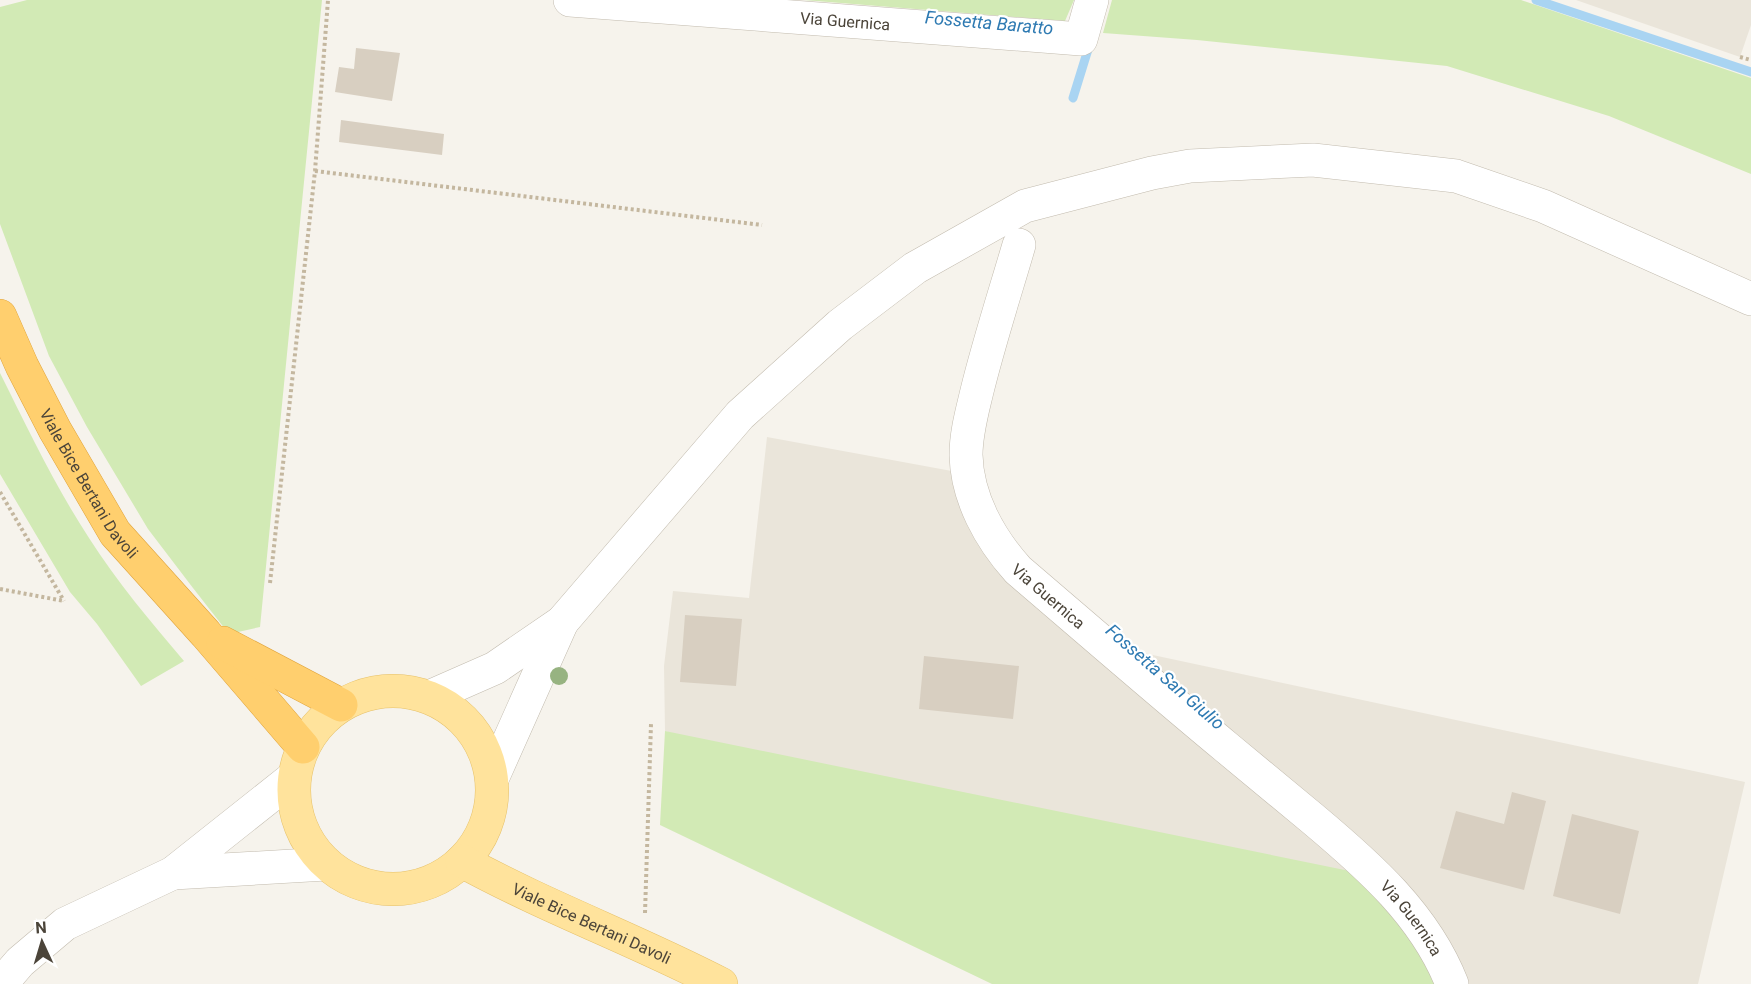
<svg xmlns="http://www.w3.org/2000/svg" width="1751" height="984" font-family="Roboto,sans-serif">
	<rect width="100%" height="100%" fill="#f6f3ec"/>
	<path fill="#eae5da" d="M1576,0H1751V25L1740,57Z
		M767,437L968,474L980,513L1106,645L1745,782L1698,984H1452L665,731L664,666L673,591L749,598Z"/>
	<path fill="#d2eab5" d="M27,0H322L260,627L229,634L193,588L148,529L87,427L49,356L0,224V7Z
		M804,0H1074L1065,21Z
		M1112,0H1521L1751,78V174L1609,116L1447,66L1197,40L1103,33Z
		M0,373C28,429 55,486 89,538C117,582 151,622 184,661L141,686L97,624L70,592L0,474Z
		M665,731L1379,877L1446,984H992L660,825Z"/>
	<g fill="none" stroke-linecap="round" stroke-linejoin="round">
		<path stroke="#a9d4f2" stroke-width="9" d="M1536,0L1751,72
			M1073,98L1090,43"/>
	</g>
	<path fill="#d8cfc1" d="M356,48L400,53L392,101L335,92L339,67L354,69Z
		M341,120L444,134L442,155L339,142Z
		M685,615L742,619L736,686L680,682Z
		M924,656L1019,666L1013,719L919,709Z
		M1512,792L1546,801L1524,890L1440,868L1456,811L1504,824Z
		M1572,814L1639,831L1620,914L1553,896Z"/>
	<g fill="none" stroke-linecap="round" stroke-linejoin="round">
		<defs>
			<g id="minor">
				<path id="s1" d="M570,0L1081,39L1092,0"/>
				<path id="s2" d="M1019,245C1005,293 989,342 977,391C972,412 966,433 966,455C967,498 990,539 1018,570C1087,629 1156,689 1226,747C1255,771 1284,795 1313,819C1369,866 1425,915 1452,984"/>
				<path d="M429,697L495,668L562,622L740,415L840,325L915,268L1025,206L1152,173L1190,166L1313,160L1456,176L1543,206L1751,299"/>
				<path d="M492,779L562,622"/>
				<path d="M173,873L326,864"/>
				<path d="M1,984L20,962L65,924L173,873L294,777"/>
			</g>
			<g id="major">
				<circle cx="393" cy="790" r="99"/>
				<path id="s3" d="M462,861C546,907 636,940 721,984"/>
			</g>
			<g id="highway">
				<path id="s4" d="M0,316L22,366L55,430L115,533L206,634L303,747"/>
				<path d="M223,643L341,705"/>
			</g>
		</defs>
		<use href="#minor" stroke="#c2bbae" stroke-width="34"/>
		<use href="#major" stroke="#e6c16a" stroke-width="34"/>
		<use href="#highway" stroke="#e0a43c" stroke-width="34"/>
		<path stroke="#c4b79f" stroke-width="4" stroke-dasharray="3 3" stroke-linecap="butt" d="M1740,57L1751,60
			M315,171L762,225
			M0,492L64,601
			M270,583L315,171L328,0
			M0,589L64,601
			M645,913L651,724"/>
		<use href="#minor" stroke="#fff" stroke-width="33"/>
		<use href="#major" stroke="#ffe39c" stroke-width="33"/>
		<use href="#highway" stroke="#ffcf6e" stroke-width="33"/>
	</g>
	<circle fill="#97b381" cx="559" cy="676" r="9"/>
	<g text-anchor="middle" stroke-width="4.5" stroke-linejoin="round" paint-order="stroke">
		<g font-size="16" fill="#4b4439" stroke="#fff">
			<text dy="6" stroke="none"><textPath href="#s1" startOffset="276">Via Guernica</textPath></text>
			<text dy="6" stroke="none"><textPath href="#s4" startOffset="190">Viale Bice Bertani Davoli</textPath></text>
			<text dy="6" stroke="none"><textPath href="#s2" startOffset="386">Via Guernica</textPath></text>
			<text dy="6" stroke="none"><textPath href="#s2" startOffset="872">Via Guernica</textPath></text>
			<text dy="6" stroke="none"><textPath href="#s3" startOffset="144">Viale Bice Bertani Davoli</textPath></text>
		</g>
		<g font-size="18" font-style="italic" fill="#2e7ab2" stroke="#fff">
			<text transform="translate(989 23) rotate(5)" y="6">Fossetta Baratto</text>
			<text transform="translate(1165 677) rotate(41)" y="6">Fossetta San Giulio</text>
		</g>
	</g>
	<g transform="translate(42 942) rotate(356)" stroke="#ffffff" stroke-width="4.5" paint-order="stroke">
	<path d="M0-4.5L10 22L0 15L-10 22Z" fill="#4b4439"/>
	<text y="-9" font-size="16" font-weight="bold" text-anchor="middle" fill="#4b4439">N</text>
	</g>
</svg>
